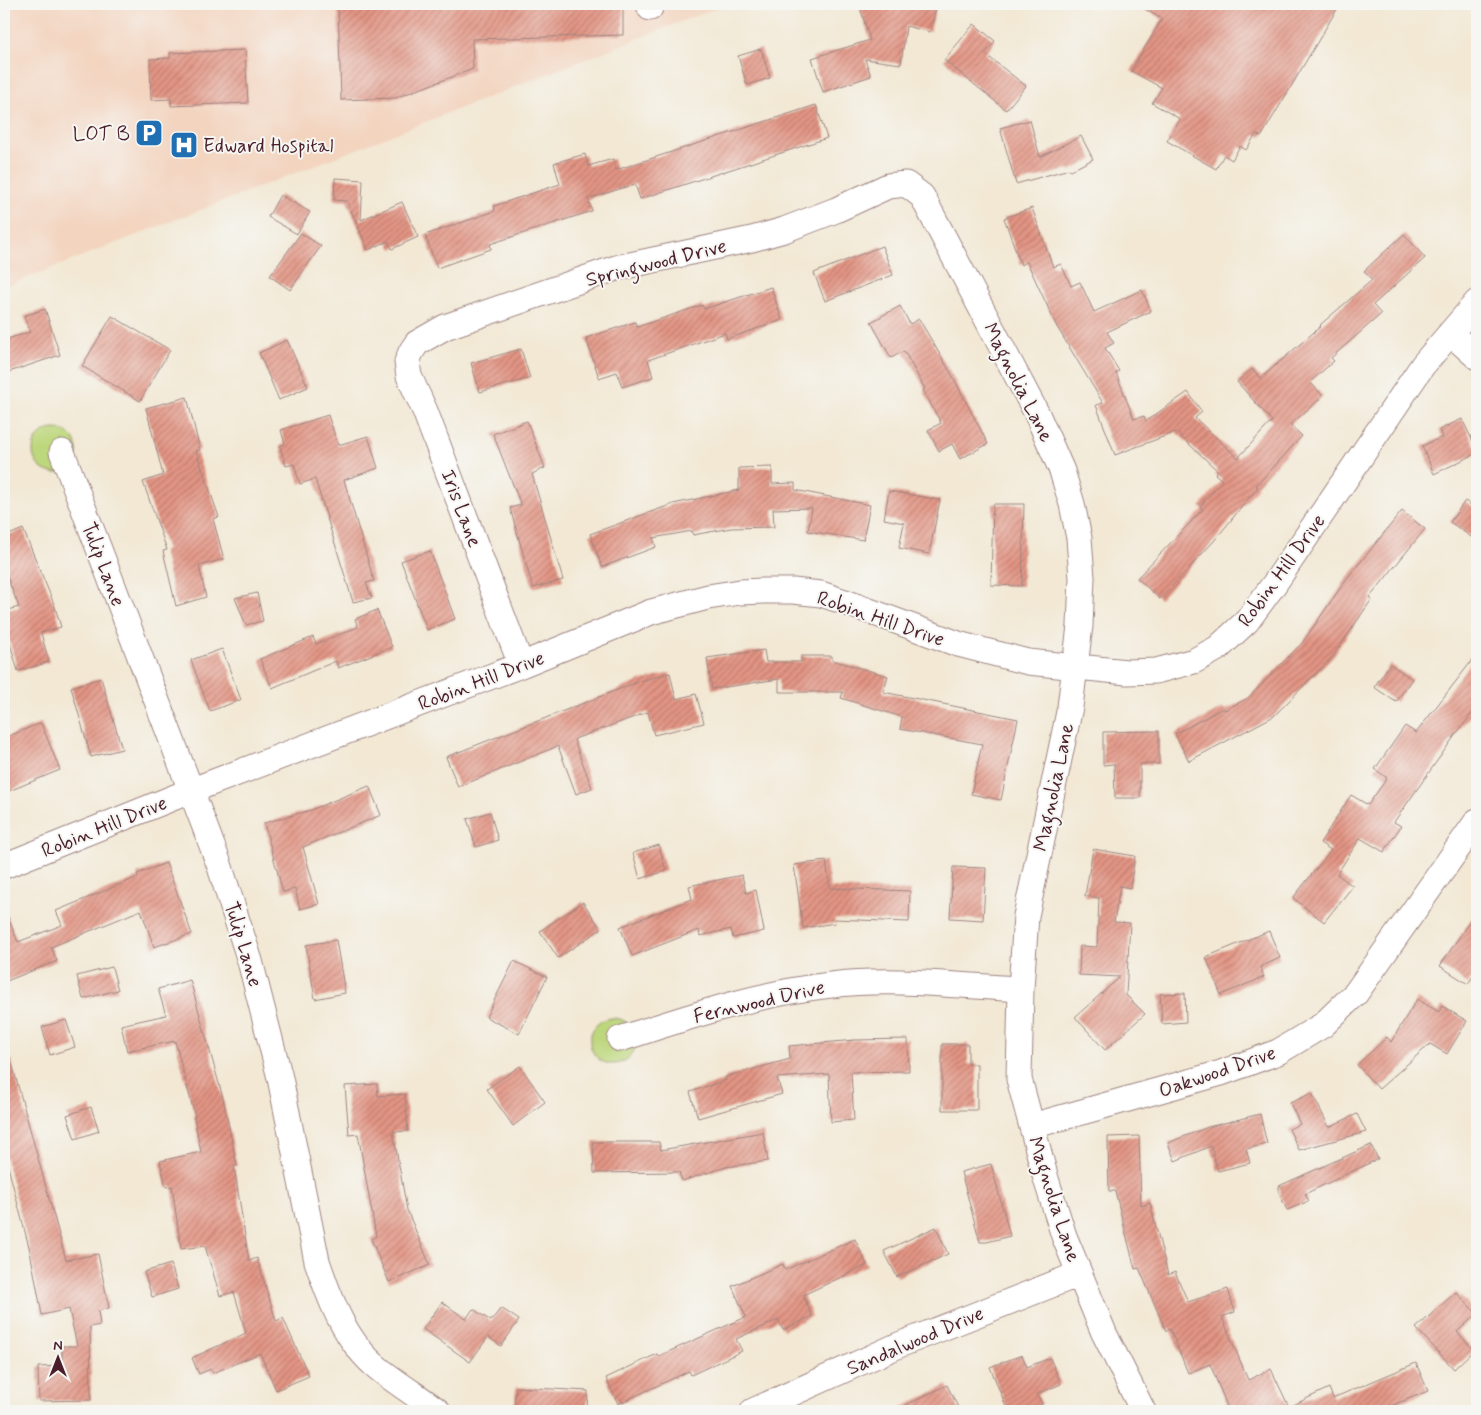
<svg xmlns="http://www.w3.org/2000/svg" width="1481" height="1415" font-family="Mynerve,sans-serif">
	<defs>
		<pattern id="building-hatch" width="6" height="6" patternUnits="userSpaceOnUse" patternTransform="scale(1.25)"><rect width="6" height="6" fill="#e39584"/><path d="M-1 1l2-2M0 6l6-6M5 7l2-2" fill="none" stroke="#ba796c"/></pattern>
	</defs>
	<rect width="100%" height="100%" fill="#f6f6f2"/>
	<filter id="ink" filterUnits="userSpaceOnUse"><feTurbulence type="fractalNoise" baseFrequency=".02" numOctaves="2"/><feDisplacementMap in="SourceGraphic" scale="10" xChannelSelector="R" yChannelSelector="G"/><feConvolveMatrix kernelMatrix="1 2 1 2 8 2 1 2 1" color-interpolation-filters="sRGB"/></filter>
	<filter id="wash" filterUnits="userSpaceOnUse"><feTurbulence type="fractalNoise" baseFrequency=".0096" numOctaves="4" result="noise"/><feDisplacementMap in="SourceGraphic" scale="20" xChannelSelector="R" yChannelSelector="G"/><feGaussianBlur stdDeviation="1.12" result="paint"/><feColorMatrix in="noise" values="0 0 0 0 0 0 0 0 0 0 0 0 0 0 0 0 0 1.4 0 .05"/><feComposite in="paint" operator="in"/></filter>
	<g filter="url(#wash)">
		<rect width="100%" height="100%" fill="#f2e8d4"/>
		<path fill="#f3d4bf" d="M4,4H726L4,287Z"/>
		<path fill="#bdd77c" stroke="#847b54" d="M33 451a22 22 0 1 1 44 0a22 22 0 1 1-44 0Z
			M590 1041a23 23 0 1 1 46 0a23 23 0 1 1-46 0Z"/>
		<g id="blocks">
			<path fill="url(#building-hatch)" d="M338,4H623V35L472,39L473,69L395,98L341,100Z
				M859,4H937L930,32L906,26L901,64L865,59L871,76L823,92L812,58L870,40Z
				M1136,4H1340L1261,137L1256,134L1246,150L1240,146L1232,160L1224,155L1216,169L1167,141L1180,119L1152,103L1162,88L1131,71L1162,19Z
				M974,24L995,41L985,54L1026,86L1006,110L944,60Z
				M761,49L770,78L747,85L738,56Z
				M245,50L248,103L171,106V99L151,100L150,59L170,58V53Z
				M816,105L827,138L640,199L635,184L588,199L592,211L490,244L491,249L437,268L425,235L495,211L494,206L560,184L554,163L585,154L588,166L613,159L616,170Z
				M1030,120L1040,157L1081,136L1093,159L1070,171L1069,169L1016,184L1000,128Z
				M335,178L363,180L361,220L402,202L418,237L392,249L388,241L368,250L347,201L334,200Z
				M280,195L310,212L297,234L268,217Z
				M1032,208L1053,267L1061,264L1071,286L1080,282L1094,312L1142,290L1151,311L1107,332L1114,343L1105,348L1119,371L1116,373L1134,419L1144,416L1146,421L1188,392L1202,412L1195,418L1238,458L1272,421L1237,382L1252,369L1261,378L1321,326L1320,325L1372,280L1364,271L1404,234L1425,258L1373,305L1381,314L1331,358L1334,361L1310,382L1323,396L1290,425L1302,436L1256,486L1258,487L1214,541L1160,599L1137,578L1203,509L1200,507L1222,480L1215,474L1218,471L1176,432L1115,455L1096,405L1103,403L1057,327L1027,262L1021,265L1004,218Z
				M301,233L321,246L290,290L270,276Z
				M882,246L893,275L825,301L814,273Z
				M771,287L782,320L727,339L725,333L648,360L653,377L622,387L617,372L599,378L586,338L635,322L637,327L702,305L704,309Z
				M900,306L910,324L919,319L952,375L988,444L960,459L952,444L939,451L928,430L941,423L923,390L925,389L904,351L891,358L871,322Z
				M45,309L60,355L9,372L4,356V340L30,332L24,316Z
				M112,316L170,350L140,401L82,366Z
				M287,340L308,387L279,400L259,353Z
				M521,349L530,378L480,392L471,363Z
				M187,397L200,450L196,451L219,517L213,519L224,559L199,566L206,597L176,606L163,551L167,550L143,482L163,475L146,408Z
				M328,415L338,445L368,436L378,468L344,480L374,581L366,583L372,598L353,602L315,479L300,484L294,464L286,466L280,446L285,444L281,430Z
				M1462,419L1477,450V453L1434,474L1422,446L1442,437L1439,430Z
				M527,421L545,468L532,474L563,580L533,588L510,508L521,505L493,434Z
				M772,467V484L795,483V490L870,505L863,540L808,531L812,508L773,509L774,527L731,528L693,535L692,531L653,538L656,547L602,567L590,534L673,504L739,490V468Z
				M889,491L940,500L929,554L899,548L904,523L884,519Z
				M1465,501L1477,509V541L1450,522Z
				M993,504H1024L1022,586L991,585Z
				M1402,511L1425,529L1370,597L1372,599L1333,656L1274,716L1189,761L1175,734L1223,708L1225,710L1248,698L1303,642L1345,581Z
				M23,529L54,604L61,627L41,633L49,662L18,671L4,623V611L19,607L4,569V537Z
				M430,551L455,619L427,630L401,561Z
				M257,593L263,621L246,625L235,598Z
				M377,610L392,647L338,668L336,661L272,688L260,659L313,637L316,644L358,627L355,619Z
				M222,649L241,700L210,711L191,660Z
				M764,650L766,662H801V656H832V660L888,676L883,692L1018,719L1001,800L971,794L982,744L900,729L902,717L841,698L843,692H779V679L712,689L707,658Z
				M1477,654V707L1456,734L1394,822L1401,826L1384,852L1360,838L1337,874L1353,886L1324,922L1293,898L1331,850L1320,843L1351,795L1368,805L1387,778L1375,769L1405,726L1416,733Z
				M1390,664L1412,679L1396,702L1374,687Z
				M670,673L676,699L696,694L704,723L654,735L648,712L577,738L574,740L592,788L576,794L558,746L458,787L446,757L640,681Z
				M101,678L122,749L91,757L71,687Z
				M41,723L60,770L4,793V738Z
				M1159,731V764H1140V798H1115L1114,764L1103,765V732Z
				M369,786L381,815L303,847L319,904L300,909L295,889L283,892L264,823L311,810Z
				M490,812L498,840L476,847L467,819Z
				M659,845L666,871L640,879L633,853Z
				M1093,849L1135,856L1130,888L1120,886L1114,922L1130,923L1126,995L1145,1014L1105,1050L1075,1017L1120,977L1079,975L1080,946L1097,947L1099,898L1085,896Z
				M826,861L830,888L910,891L909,922L834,919L835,923L803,928L794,865Z
				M166,863L192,934L154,947L141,910L51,947L57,961L4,982V908L18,942L62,925L56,911L138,877L137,874Z
				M953,867L986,868L983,920L950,918Z
				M742,875L746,893L756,890L764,931L733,938L731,929L700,936L699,930L632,956L620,927L692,899L689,886Z
				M583,902L601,929L558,958L540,931Z
				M1477,910V970L1468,984L1440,966Z
				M1269,931L1280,958L1260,967L1264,977L1221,995L1206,957Z
				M336,940L345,993L315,999L306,945Z
				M514,961L547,977L519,1034L486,1017Z
				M112,967L118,990L83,999L77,976Z
				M190,980L223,1098L237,1166H234L249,1261L257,1258L276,1321L283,1318L309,1376L276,1390L260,1353L213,1373L211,1369L199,1374L192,1358L246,1333L234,1292L220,1296L205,1246L181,1249L172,1186L166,1187L160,1161L201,1152L194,1117L195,1116L175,1041L127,1051L121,1025L166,1015L158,989Z
				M1185,993L1186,1022L1162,1024L1160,994Z
				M1417,999L1439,1012L1442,1006L1467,1021L1447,1054L1430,1044L1379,1089L1357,1065L1387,1037L1391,1042Z
				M66,1020L75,1047L50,1055L42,1027Z
				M908,1039L909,1071L851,1072L854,1120L831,1122L829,1074L777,1078L782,1094L698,1118L690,1092L726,1080L725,1077L790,1059L789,1046L855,1040Z
				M942,1044H968V1064H977V1110H942Z
				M9,1053L66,1260L98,1254L109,1308L98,1311L100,1325L90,1327L91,1400L39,1401L38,1367L62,1366V1346H77L69,1309L42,1315L30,1251L4,1151V1054Z
				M520,1066L545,1102L513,1126L487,1089Z
				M377,1084L378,1096L405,1094L408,1131L393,1132L407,1210L430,1265L389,1282L371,1239L376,1236L358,1134L349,1135L345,1086Z
				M1312,1093L1329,1127L1357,1114L1366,1132L1299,1150L1289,1129L1300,1124L1290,1103Z
				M91,1107L99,1131L75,1139L67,1115Z
				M1260,1114L1267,1144L1246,1149L1250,1163L1218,1171L1211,1146L1175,1161L1168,1143L1208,1127Z
				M763,1132L768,1161L726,1167L682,1181L679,1172L594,1173L593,1142H659L661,1150Z
				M1139,1136L1141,1206L1150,1203L1168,1275L1175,1272L1188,1302L1228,1289L1235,1312L1222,1317L1248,1380L1271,1369L1289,1407L1329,1388L1333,1398L1416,1363L1428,1391L1378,1411H1229L1210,1364L1188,1373L1170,1329L1166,1331L1139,1268L1135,1269L1115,1191H1109L1108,1137Z
				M1371,1145L1378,1159L1305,1194L1309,1201L1287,1210L1279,1193V1186Z
				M991,1164L1010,1236L987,1242H980L961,1172Z
				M936,1227L948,1254L897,1277L884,1251Z
				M855,1239L867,1265L803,1295L812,1316L783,1330L778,1320L736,1339L742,1351L691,1375L689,1371L618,1404L606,1378L657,1354L659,1356L746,1317L732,1286L783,1264L785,1270Z
				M171,1264L178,1289L152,1297L144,1272Z
				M1456,1292L1477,1314L1457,1332L1474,1350L1454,1369L1416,1328Z
				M442,1302L466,1319L473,1309L491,1321L501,1308L519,1320L501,1346L488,1337L470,1362L423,1329Z
				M1022,1355L1027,1367L1050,1358L1061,1384L1037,1394L1042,1404L1023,1411H1008L990,1367Z
				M947,1385L960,1411H894Z
				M516,1387L588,1391L587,1411H514Z"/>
		</g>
	</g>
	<g filter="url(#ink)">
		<use href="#blocks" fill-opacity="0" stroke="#9e8480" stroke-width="1"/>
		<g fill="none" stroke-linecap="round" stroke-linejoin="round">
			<defs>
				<path id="minor" d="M649,4L650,8
					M1450,333L1477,357
					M62,452L219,864L250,961L280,1078L317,1261C330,1300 346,1343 379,1369C398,1384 419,1397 438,1411
					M521,665L425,411L409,376L407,362L411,352L417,343L445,327L616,268L752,239L784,230L836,210L888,186L906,184L922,196L1037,414L1062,471L1072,504L1079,538L1082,578L1080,626L1070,707L1026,916L1021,989L1019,1079L1046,1179L1064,1236L1104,1333L1143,1411
					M4,866L190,791L521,665L651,612L708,597L740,592L764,591H793L821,594L845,602L958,644L1028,662L1127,672L1156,671L1194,661L1218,648L1247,621L1275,583L1423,365L1477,302
					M620,1039C689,1017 758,993 831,985C893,977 958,986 1021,989
					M1032,1126L1221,1073L1278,1052L1323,1025L1356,993L1477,821
					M753,1411L899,1345L1079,1274"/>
			</defs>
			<use href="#minor" stroke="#9e8480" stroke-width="27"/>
			<use href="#minor" stroke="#fff" stroke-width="25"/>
		</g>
	</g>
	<defs>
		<symbol id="parking-square" viewBox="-11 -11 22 22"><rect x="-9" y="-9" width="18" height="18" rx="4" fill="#1f6fb2" stroke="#f6f6f2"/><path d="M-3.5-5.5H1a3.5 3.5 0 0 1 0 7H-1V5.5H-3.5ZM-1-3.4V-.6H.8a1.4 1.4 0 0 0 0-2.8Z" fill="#fff"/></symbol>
		<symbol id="hospital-square" viewBox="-11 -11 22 22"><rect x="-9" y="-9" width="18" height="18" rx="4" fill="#1f6fb2" stroke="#f6f6f2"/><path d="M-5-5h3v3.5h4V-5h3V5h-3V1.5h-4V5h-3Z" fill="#fff"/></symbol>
	</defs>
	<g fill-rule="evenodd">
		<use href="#parking-square" x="133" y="117" width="32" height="32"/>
		<use href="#hospital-square" x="168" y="129" width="32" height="32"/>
	</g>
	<g text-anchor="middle" stroke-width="4" stroke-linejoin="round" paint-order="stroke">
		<g font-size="20" fill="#4a1f2b" stroke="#f6f6f2" text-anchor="end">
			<text x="130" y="140">LOT B</text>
			<text x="203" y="152" text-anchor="start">Edward Hospital</text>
		</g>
		<g font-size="20" fill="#4a1f2b" stroke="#f6f6f2">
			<text transform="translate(656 262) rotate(-14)" y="7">Springwood Drive</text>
			<text transform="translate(1019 382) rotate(63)" y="7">Magnolia Lane</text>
			<text transform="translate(462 508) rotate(69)" y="7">Iris Lane</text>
			<text transform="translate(104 564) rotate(69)" y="7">Tulip Lane</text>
			<text transform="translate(1281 570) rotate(-54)" y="7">Robin Hill Drive</text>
			<text transform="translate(881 618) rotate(19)" y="7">Robin Hill Drive</text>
			<text transform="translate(481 680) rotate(-21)" y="7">Robin Hill Drive</text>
			<text transform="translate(1053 787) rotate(-78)" y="7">Magnolia Lane</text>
			<text transform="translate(104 826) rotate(-22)" y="7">Robin Hill Drive</text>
			<text transform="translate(244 944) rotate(73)" y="7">Tulip Lane</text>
			<text transform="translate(759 1001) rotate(-13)" y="7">Fernwood Drive</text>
			<text transform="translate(1217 1071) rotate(-19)" y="7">Oakwood Drive</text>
			<text transform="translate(1055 1199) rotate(72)" y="7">Magnolia Lane</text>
			<text transform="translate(915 1340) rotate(-23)" y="7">Sandalwood Drive</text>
		</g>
	</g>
	<rect width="1481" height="1415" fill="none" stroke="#f6f6f2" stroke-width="20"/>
	<g transform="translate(58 1358)" stroke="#f6f6f2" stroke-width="4" paint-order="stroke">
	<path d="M0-4L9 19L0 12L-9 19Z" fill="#4a1f2b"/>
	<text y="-8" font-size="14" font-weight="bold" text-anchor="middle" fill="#4a1f2b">N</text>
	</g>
</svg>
